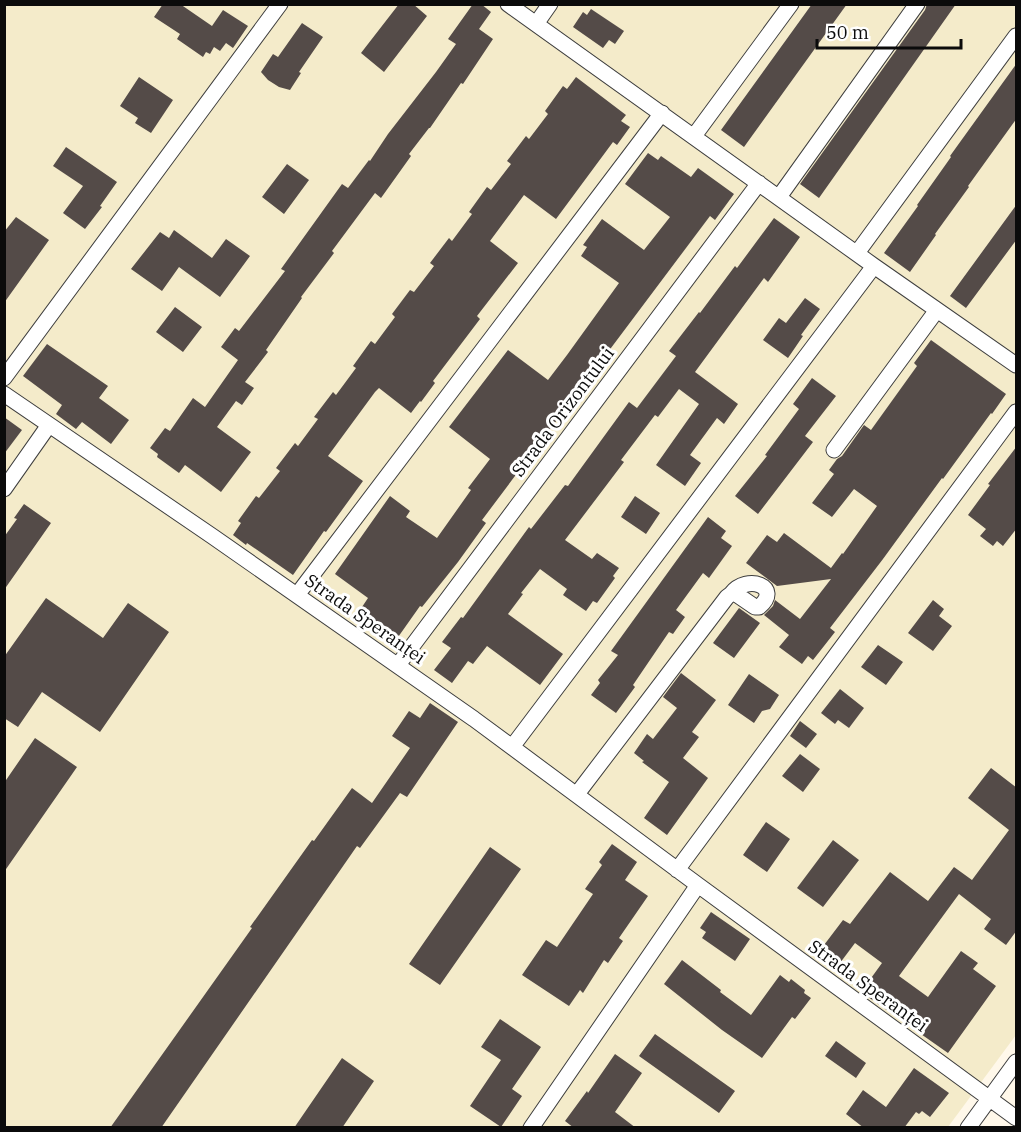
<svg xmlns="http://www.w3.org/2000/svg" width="1021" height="1132" font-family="'IBM Plex Serif',serif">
	<rect width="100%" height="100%" fill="#fff8ea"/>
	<path fill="#f4ebca" d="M5,5H1016V1035L948,1127L5,1128Z"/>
	<path fill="#544b48" d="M163,4H180L212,26L223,10L248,26L233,48L226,43L220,51L214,47L210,54L206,52L203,57L177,39L180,34L154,17Z
		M399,4H413L427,16L384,72L361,53Z
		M473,4H481L491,12L479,29L493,39L463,84L461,83L430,128H429L409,154L411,156L381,198L375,193L332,251L334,253L301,297L302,298L266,350L268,352L245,382L254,388L242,405L236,401L217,427L251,452L221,492L185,465L179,473L157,457L158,454L150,448L165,428L170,431L193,398L205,407L238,360L221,347L235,328L239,331L285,271L281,269L342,184L348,188L369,160L370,161L388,134L436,72L456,44L448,39Z
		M812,4H847L744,147L721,130Z
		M927,4H956L819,198L800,184L925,10Z
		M591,9L624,31L615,44L609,40L603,48L573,27L583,12L587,15Z
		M302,23L323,37L299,72L301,73L290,90L279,87L268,80L261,72L273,54L278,57Z
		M1017,63V118L968,186L969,187L935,234L936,235L910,272L884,253L918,206L917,205L951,157L950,156Z
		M139,77L173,100L151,133L135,123L138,118L120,106Z
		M576,77L626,115L621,121L630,127L617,145L613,142L556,219L524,195L490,241L518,263L477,316L480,319L433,381L435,383L421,402L420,401L411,413L379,388L375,392L328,456L363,481L326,532L324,531L293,575L247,543L246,545L233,535L241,523L238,521L256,496L259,498L280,471L276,468L295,443L298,446L318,419L314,417L333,392L336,395L356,368L353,366L371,341L375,344L395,317L392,314L410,290L414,292L434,266L430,263L449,238L452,241L472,214L469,212L487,187L491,190L511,164L507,161L526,136L529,139L548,114L545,111L563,86L567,89Z
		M66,147L117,182L100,206L102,207L85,229L63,213L83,186L53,166Z
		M648,153L658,160L661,156L691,177L698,168L734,194L715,220L710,216L482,520L486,523L458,562L422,607L420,606L396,640L358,613L368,598L335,574L390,496L410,511L406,517L437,538L471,490L468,488L490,459L449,427L508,350L548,380L567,355L619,283L581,256L587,247L583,245L602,219L644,250L670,217L625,184Z
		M287,164L309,180L284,214L262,197Z
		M1017,204V239L966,308L950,296Z
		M16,217L49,240L4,303V232Z
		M774,218L800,237L768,282L764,278L695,372L738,404L724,424L717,418L690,455L701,463L685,486L656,465L699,404L679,389L658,417L655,415L621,460L624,462L565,540L592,559L597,553L619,568L613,576L615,578L597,603L593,601L586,611L563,595L567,589L540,569L521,593L523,594L508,614L563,654L540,685L487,646L473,664L468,661L452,683L434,670L451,648L442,642L461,617L463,618L529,527L531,529L565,485L568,486L629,402L637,408L676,356L669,351L699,312L700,313L735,266L737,268Z
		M174,230L212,258L226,239L250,256L220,297L179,267L162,291L131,269L160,232L169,238Z
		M805,298L820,309L801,335L803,336L788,358L763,340L779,318L786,323Z
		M175,307L202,327L183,352L156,332Z
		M931,340L1006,394L992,414L991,413L943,479L942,478L883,559L830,628L835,632L813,660L808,656L802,664L779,647L789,635L764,615L773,606L775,600L800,619L831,579L777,586L746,563L767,535L777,542L784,533L831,568L842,553L843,554L877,506L854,489L832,517L812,503L834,474L829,470L837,459L842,456L864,425L871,430L917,366L914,363Z
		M47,344L108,386L99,398L129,420L111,444L82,422L76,429L56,414L62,405L23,376Z
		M812,378L836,396L805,436L813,442L758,514L735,496L767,456L765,455L799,409L793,404Z
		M4,417L22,430L4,454Z
		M1017,446V528L1003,546L997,541L993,546L980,536L986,529L968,515L990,485L988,484Z
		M635,496L660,513L646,534L621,517Z
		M24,504L51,523L4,590V537L17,519L14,518Z
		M708,517L726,531L721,538L732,546L709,578L703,573L676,610L685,617L673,634L669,632L633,685L635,687L616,713L591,695L600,683L598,680L618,655L611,651Z
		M46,598L103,638L128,603L169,632L100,732L42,692L18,727L4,718V657Z
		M933,600L944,609L939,616L952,626L933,651L908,633Z
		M739,608L760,623L734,658L713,643Z
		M878,645L903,662L886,685L861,667Z
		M681,673L716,700L692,732L699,737L683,758L708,778L667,835L644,818L669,782L642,762L644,761L634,753L647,734L653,739L677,708L663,697Z
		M749,674L779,695L770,709L762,711L754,723L728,705Z
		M840,689L864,708L849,728L838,720L835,724L821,713Z
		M430,703L458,722L407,797L400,793L360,848L357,846L161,1128H110L252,928L250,927L312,840L314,841L352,788L372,803L410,748L392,736L409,711L420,718Z
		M800,721L817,734L806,748L790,736Z
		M35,738L77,767L4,872V783Z
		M800,754L820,769L803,792L782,776Z
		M991,768L1017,788V930L1006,945L984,929L991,919L959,894L899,976L928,997L961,951L978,963L973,969L996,986L948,1053L861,992L882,963L855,943L840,963L821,949L843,920L850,924L890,872L928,901L954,867L972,880L1009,830L968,798Z
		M766,822L790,839L767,872L743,855Z
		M833,840L859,860L823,907L797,888Z
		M612,844L637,862L625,880L648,896L619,938L623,941L608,963L604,960L583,993L580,990L569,1006L522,975L546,940L557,947L593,894L585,889L602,865L599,862Z
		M490,847L521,869L440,985L409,964Z
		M711,912L750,939L735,961L702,938L706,932L700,928Z
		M682,960L721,990L720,992L751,1015L780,975L789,982L791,979L805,990L804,993L811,998L795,1019L792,1017L762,1058L722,1030L664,984Z
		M500,1019L541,1047L512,1089L522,1096L501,1127L470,1106L501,1060L481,1047Z
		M655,1034L735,1091L719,1113L639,1056Z
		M836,1041L866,1063L856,1078L825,1056Z
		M615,1054L642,1073L615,1112L636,1128H574L565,1121L587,1091L588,1093Z
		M342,1058L374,1081L342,1128H294Z
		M914,1068L949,1093L930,1117L922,1111L919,1114L916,1112L904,1128H864L846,1114L863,1090L886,1107Z"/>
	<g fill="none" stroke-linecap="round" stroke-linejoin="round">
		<defs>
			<path id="street" d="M508,4L874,266L1016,365
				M536,24L550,4
				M694,136L791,4
				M779,197L917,4
				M857,253L1016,36
				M4,378L280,4
				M4,394L212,536L474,719L698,885L1016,1118
				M834,450L937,310
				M4,489L49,425
				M297,595L662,113
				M398,665L759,183
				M512,747L874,266
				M577,794L727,597L731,594H736L755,607H759C783,587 747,573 731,594
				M677,870L1016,412
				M531,1128L698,885
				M968,1128L1016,1062"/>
		</defs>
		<use href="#street" stroke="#3e3e3e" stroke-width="17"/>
		<use href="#street" stroke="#fff" stroke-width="15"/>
	</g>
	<g text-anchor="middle" stroke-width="6" stroke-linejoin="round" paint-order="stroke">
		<g font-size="18" fill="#0b0b0b" stroke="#fff">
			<text transform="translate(563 412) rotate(-53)" y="6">Strada Orizontului</text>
			<text transform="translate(365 619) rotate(35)" y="6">Strada Speranței</text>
			<text transform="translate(868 986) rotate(36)" y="6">Strada Speranței</text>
		</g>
	</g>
	<rect width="1021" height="1132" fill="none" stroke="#0b0b0b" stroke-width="12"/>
	<path d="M817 39v9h144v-9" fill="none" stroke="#0b0b0b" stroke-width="3"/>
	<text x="826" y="39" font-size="18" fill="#0b0b0b" stroke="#ffffff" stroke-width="4.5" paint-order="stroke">50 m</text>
</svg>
